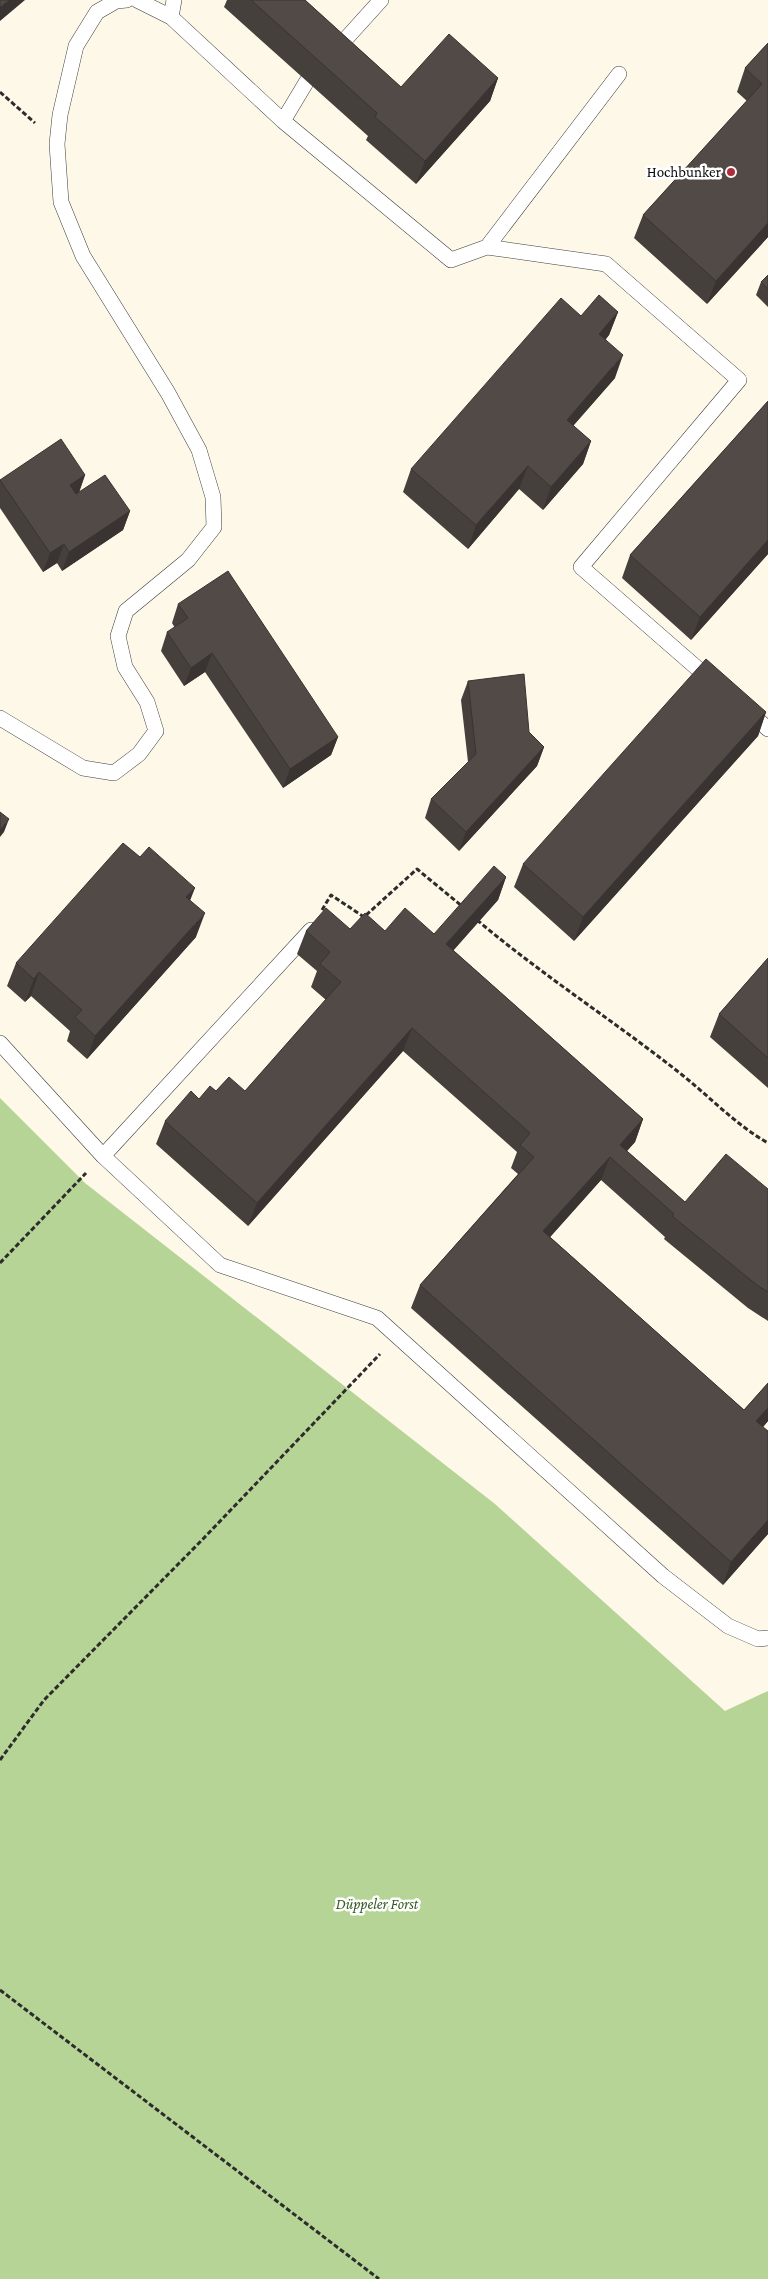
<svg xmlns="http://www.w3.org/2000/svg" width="768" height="2279" font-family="'Crimson Pro',serif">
	<rect width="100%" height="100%" fill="#fef8e8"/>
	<path fill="#b6d495" d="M0,1098L85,1183L495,1504L725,1711L768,1691V2279H0Z"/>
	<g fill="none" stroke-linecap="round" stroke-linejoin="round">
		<defs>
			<path id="lane" d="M137,0L171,17L283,121L451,260L487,247L606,264L739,380L581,567L713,682
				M171,17L174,0
				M334,52L381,0
				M283,121L307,81
				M487,247L619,74
				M748,711L768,729
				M0,718L83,768L114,773L139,754L156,731L147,702L125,667L118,636L126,611L188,560L214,527L213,497L199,450L168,393L83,256L61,202L57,144L60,115L76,46L97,12L116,1L127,0
				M311,930L103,1156L220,1265L377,1318L663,1576L728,1626L758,1639L768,1638
				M0,1043L103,1156"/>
		</defs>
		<use href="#lane" stroke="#3d3d3d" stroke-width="16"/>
		<path stroke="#2c2c2c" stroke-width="3" stroke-dasharray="5 2.5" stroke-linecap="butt" d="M0,92L35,123
			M322,910L331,895L364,917L417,869L463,907
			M477,920C542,975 614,1021 681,1074C710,1097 736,1125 768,1143
			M0,1263L86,1173
			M0,1760L44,1700L202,1540L380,1354
			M0,1990L379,2279"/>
		<use href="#lane" stroke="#fff" stroke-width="15"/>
	</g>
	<path fill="#46403d" d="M227,0H305L401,87L498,78L490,101L416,184L366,140L368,136L224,7Z
		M768,43V237L707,304L634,238L643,215L747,101L737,92L745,68Z
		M768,275V307L756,295L761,282Z
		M618,312L609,335L606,339L615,378L573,426L591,441L583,464L543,510L519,489L468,549L403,492L411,469L581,316Z
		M768,401V554L691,640L622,578L630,555Z
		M85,475L79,493L130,511L123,530L62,571L57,563L43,572L0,508V480Z
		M178,604L338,737L331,755L283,788L205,672L184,686L161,651L167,632L175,628L172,623Z
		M468,681L529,732L544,747L537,766L459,851L425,818L431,799L468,762L461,700Z
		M766,712L758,736L574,941L514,887L523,864Z
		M506,877L498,900L453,950L643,1119L635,1142L627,1151L685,1202L768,1189V1321L748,1308L664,1239L665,1237L601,1180L550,1237L744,1410L768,1383V1421L763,1427L768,1534L723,1585L411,1308L420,1285L518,1174L511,1168L517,1152L403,1051L248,1226L156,1144L165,1121L199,1099L216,1091H245L326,1000L311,987L317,971L297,954L306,931L350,929L434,934Z
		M190,901L196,937L87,1059L67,1041L70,1031L31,996L25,1002L7,986L16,963Z
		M768,958V1088L710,1037L719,1014Z"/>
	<path fill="#393432" d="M9,0H25L0,21V7Z
		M498,78L490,101L416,184L425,161Z
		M768,223V237L707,304L716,281Z
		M618,312L609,335L591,357L599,334Z
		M623,355L615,378L558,443L567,420Z
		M591,441L583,464L543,510L551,487Z
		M528,466L519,489L468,549L476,525Z
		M85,475L78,494L63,504L70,485Z
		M130,511L123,530L62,571L69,552Z
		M768,540V554L691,640L700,617Z
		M64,544L57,563L43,572L50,553Z
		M212,653L205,672L184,686L191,668Z
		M766,712L758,736L574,941L583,917Z
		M338,737L331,755L283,788L290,769Z
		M544,747L537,766L459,851L466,832Z
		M9,819L4,832L0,837V830Z
		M506,877L498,900L438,968L446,944Z
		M195,888L186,911V897Z
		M205,913L196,937L87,1059L95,1036Z
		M39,972L31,996L25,1002L34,979Z
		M412,1028L403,1051L248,1226L257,1203Z
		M643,1119L635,1142L616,1163L620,1145Z
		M610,1157L601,1180L535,1254L543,1231Z
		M768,1408V1421L748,1444L756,1421Z
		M768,1520V1534L723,1585L731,1562Z"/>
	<path fill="#514a47" stroke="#393432" d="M0,0H9L0,7Z
		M251,0H305L401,87L449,34L498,78L425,161L375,117L377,113Z
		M768,43V223L716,281L643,215L762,84L745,68Z
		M768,275V289L761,282Z
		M599,295L618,312L599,334L623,355L567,420L591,441L551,487L528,466L476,525L411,469L561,298L581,316Z
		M768,401V540L700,617L630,555Z
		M61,439L85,475L70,485L76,494L105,475L130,511L69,552L64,544L50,553L0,480Z
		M228,571L338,737L290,769L212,653L191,668L167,632L188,618L178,604Z
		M706,659L766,712L583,917L523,864Z
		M524,674L529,732L544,747L466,832L431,799L476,754L468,681Z
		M0,812L9,819L0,830Z
		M123,843L140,857L149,847L195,888L186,897L205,913L95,1036L75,1017L82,1010L39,972L34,979L16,963Z
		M494,866L506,877L446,944L643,1119L620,1145L685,1202L726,1154L768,1189V1292L757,1285L672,1216L674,1214L610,1157L543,1231L744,1410L768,1383V1408L756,1421L768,1431V1520L731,1562L420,1285L534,1157L520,1145L530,1133L412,1028L257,1203L165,1121L191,1091L199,1099L210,1086L216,1091L229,1077L245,1091L341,982L320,964L330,952L306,931L326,908L350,929L365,913L385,931L405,908L434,934Z
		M768,958V1058L719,1014Z"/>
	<circle fill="#af2c3b" stroke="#fff" stroke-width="2" cx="731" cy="172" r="5"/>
	<g text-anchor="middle" stroke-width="5" stroke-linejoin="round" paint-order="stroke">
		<g font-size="15" fill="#0a0a0a" stroke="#fff" text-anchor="end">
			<text x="721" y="177">Hochbunker</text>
		</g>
		<g font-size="15" font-style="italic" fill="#305b20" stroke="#fff">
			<text x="377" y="1909">Düppeler Forst</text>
		</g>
	</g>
</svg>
